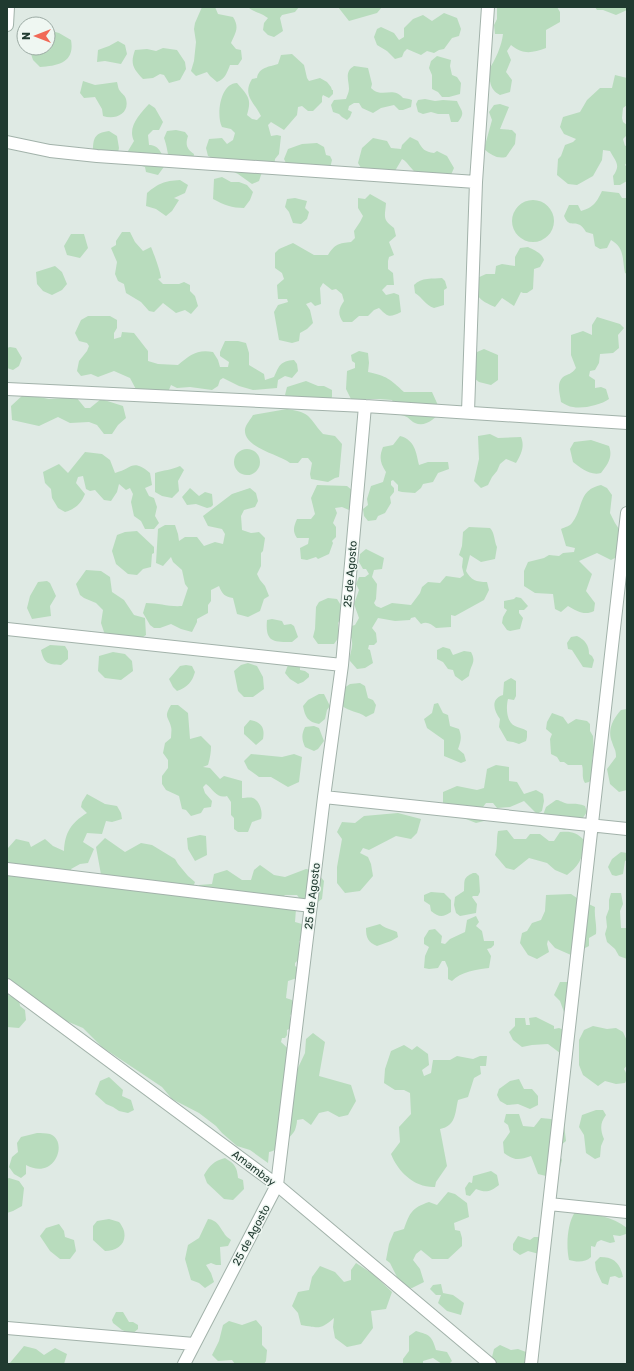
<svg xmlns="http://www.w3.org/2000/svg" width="634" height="1371" font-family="Rubik,sans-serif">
	<rect width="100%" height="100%" fill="#dfeae4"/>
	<path fill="#b8dcbd" d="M202,7H215L218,14L233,17C240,28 235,33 231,43L236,49L241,50L242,59L238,65H230C227,73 225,79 217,82L210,76L207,72L196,76L191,71L194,61L196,42L194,29L195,23Z
		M248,7H299L295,12L282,15L280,18L283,31L274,37L268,35L263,30L264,23L268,18C260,12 255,13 248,7Z
		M338,7H382L377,13L349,21Z
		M507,7H557L560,12V22L546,30V48C532,53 523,55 511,45L507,51L511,60L506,72L512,80L510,92L500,95C489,89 490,81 489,69C495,61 502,45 503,34H495L494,25L497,19V8Z
		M595,7H627V10L616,15L603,10H597Z
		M444,13L457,18L461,29L459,36L452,38L444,49L439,50L434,53L427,51L421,55L407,49L404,52L402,57L395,59L387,51L377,45L374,37L377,29L381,27L394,33L399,40L404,37V28L413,19L423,15L432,21Z
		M48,30L59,33L71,40C75,62 59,66 40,67L33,60L29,48H48Z
		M118,41L125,45L127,54L121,64L105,61L97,62L98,50L109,46Z
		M163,48L177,50L185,62L186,69L180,80L169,83L164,75L160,74L153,78L143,79C133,68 130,64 135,50L147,49L156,51Z
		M292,54L304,65L307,78L309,81L320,78L327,82L331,87L332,90H333V94L329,98L323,95L322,97V102L313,111H308L302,106L298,107L297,115L284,130L271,122L268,125L271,136L277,135L281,136L279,154L275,159L274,168L262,172L259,181L252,184L238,174L232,171L229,166C221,164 215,158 208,156L206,148L209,139L222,138L227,144L233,140L235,133L231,129L222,127C216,116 220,83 237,83C248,96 252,98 247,115L252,119L257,120L261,116C254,102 242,95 252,79L257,78C259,67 269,67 278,64L281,55Z
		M437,56L451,60L450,66L452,75L457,77L461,83L460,94L449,97H442L438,92L432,89V75L429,68L431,61Z
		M354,66L368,68L372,84L371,88C372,89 376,92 377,92C387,95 394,88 403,98L409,99L412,100L411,107L403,110H399L394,105L381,108L373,113L362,108L359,103H354L349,106L348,110L352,112L350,117L347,120L342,117L339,114L333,112L331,105L334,100L346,99C347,96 349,92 349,89C349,80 344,72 354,66Z
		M615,75L627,78V105L623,108L622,118L623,122L627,125V135L623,139L625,146L627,145V162L625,165L627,167V181L620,185H614L613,176C621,165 616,162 610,151L603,150L602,160L593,176L577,185L568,184L557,175L558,159L561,156L565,145L573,142L576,139L564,134L560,127L563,117L580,112L587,100L600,88H612Z
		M83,81L95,85L117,82C118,85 118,89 120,91C122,94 125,95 126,99C130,114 115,120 103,116L102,109L95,97L84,98L80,93Z
		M425,99L435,101L443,100L457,101C461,111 466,112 458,122H451L449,114H438L431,112L423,114L418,112L416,104L418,100Z
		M149,104L155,108L163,122L159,130H153L148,135L149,145C160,145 162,155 166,164L158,175L146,172L145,167L132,163L128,151L134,141C127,127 140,114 149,104Z
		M500,104L509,107L500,129L512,130L516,134L515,144L506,157C497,159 491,155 484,149L492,120L489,112L494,105Z
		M176,130L185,132L188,136C185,145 187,149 194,154L192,167C164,173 171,156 164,138L167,131Z
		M109,131L117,136L119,148L117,157L93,156C93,141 92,133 109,131Z
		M410,137L418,141C422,149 425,152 434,153L437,151L447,156L454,168L450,177C443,177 423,177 418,174C411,170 408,162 402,159L392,176L364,173L358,163L362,148L373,138L387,141L391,148L401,149L402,145Z
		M317,143L324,147L326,155L330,156L332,160L329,172L289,169L284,159L288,149L302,144Z
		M222,177L231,182H239L247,185L253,192L250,200L244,208C232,208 224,205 213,199L214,179Z
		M180,180L188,185L185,193L174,198L179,200L172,211L166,216L156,209L146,206L147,193C159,183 164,181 180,180Z
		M602,191L619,193L622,198H627V274L625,273C622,259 625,248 611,240L607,248L600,249L595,246L593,234L586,232C577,216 570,231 564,216L569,205H578L581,211C594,207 596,203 602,191Z
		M370,194L386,203C385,217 382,219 394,228L396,236L389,242L394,255L389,257L388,261V269L393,273L394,285H387L382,290L386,295L394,293L399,295L401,312C389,318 388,317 379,308L374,310L368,316H359L352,322H343C337,314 339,308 344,301L342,294L336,289L332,290L323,283L320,288L321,304L315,306L311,302L306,304L310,310L313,323L307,329L300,333L299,341L292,343L279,340L274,312L278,305L288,302L287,299H278L277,285L284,279L282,273L275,268V253L279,249L293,243L314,255H328C335,244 339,243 351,242L355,238L354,231L360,222L363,216L358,208V198L365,199Z
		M295,198L307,201L305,208L309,212L307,219L301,224L293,223L289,212L285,207L287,199Z
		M512 221a21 21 0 1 1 42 0a21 21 0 1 1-42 0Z
		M122,232H130L135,242L143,251L151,247C154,254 160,270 161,278L158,279L163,284H179L184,282L190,285V291L195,296L198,306L191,314L185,310L176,313L163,303L154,312L149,311L141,302L126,293L124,284L118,281L115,274L117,262L111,248L116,245V241Z
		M71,234H84L88,248L80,258L67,255L64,246Z
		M528,247C534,250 542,253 544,260L540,267L534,269L533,289L527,293H523L521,292L514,306L502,298L495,307C479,300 475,297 475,279L486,274H495L496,266L502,264L515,266V257L520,248Z
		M55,266L62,272L67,284L62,290L52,295L43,291L37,284L36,272Z
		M442,278L445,281L447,288L444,290V305L434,308C425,305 423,298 415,293L414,285C421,277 433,279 442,278Z
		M88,316H110L117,320V328L114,333V339L121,337L122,332L134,333L148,351V361L158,364L178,365C190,355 197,349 213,352L218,360L220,367H228L229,362L220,356V352L225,341H238L246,343L249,353V365L264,374L265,380L274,377C279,366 280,361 294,360L297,364L298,371L292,378L285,376L278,380L277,388L253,390L239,386L223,378L220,380L218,386L212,390L190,387L177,388L171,385L166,397L139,395L130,378L114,371L98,377L91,374L81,376L77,371L79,361L87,351L89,346L87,343L79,341L75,333L81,320Z
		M597,317L620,324L624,328L618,335L619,348L613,353L600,354L599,363L595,370L590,371L589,376L595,380V388L601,387L606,389L609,399C601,405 583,409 573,407C569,407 565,404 561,402C560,394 556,383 563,377C569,373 571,375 576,368L571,355V335L583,331L592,335V325Z
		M10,347L16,348L22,358L19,366L13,370L7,368V348Z
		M484,349L498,355V380L491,385L479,382L470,375L468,359L477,352Z
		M359,351L368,353L369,363L368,372C387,376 390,379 404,392H432L441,412C435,418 425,428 415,423C409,420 410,417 401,415L392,400L379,399H351L346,389L347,371L355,368V363L352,361L351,355Z
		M306,381L318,386H324L332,390V397L327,404H295L285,395L287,387Z
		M24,394L49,399L76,397L85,408H90L101,399L123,406L126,418L118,425L112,434H104L97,425L89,422L70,423L58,417L39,426L12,420L11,406Z
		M287,409C312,413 307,416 323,434L335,436L342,444L339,477L335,478L328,482L311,479L310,474L312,463L308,458H302L298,463H290C279,454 243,448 245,429C246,424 251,419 253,415Z
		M490,434L498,438L521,437C525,447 521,454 516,463L506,459L500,464L497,471L492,477L488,485L481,488L474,481L479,459L478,436Z
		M400,436C415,440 416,452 419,465L428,462H448L449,469L438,473L433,482L423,484L421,488L415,493L402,492L398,491V485L393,480L391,481V485L394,488V492L390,497L391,503L385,513L378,516L376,520L368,521L364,516L363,509L368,505L367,499L371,486L383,482L386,472C380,463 379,457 383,447L393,445Z
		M591,440L609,446C613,457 608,464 601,473C590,476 581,468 573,462L570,449L574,442Z
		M234 462a13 13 0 1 1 26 0a13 13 0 1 1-26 0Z
		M85,452L102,454L110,460L115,473C132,469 132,458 150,473L152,485L145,488L149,496L154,498L157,507L155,516L159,523L154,529H145L141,521L134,516L131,502L133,494L130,488L126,490L119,484L117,492L111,501L104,500L95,490L90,491L86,489L83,476L78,477L76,483L85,494C81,504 75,509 65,512L58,508L52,498L51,489L45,483L43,472L59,464L68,473Z
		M180,466L184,470L178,481L179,491L172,498L162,496L155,492V473C163,470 172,470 180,466Z
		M317,485L347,486L353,491L352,506L349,510L342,507L335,508L337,513L333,523L336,527V537L332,541L333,543L329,554L318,559L316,557L307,560L301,559L300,548L308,544L309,538H297C292,531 294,526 297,519H311L315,514L311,498Z
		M601,485L607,488L612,495L610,513L615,523L627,541V552L611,560L597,553L579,561L592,574L586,591L595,603L594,611C585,616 576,611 568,606L561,612L555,609L553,594L535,593L524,586V571L528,562L544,558L549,555L559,556L563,553L574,552L575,548L566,546L561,529C565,527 570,526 572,523C584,507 578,490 601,485Z
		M190,488L199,496L205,492L212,494L213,505L211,507L207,508L196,504L187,505L182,497Z
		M250,488L256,493L258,501L255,507L244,510L241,516L242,530L251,533L259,532L265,538L263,551L261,553V566L257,574L260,580L265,586L269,596L264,599L260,611L248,617L237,614L233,598C225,597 222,594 219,586L211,590V601L208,605V613L197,619V622L192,632L181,629L171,624L160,628H154L150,625L143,613L146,603C159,603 169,607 182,606L188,588L185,584L182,570L173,562L171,557L163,566L156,563L158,529L165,525H175L178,534L179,541L185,537H197L204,546L215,542L223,544L225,534L222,529L208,526L203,516L232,494Z
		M469,527L490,528C495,533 494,541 497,547L495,559L481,562L470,555L466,571C471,580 476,582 487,582L489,590L484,600L455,616L451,615V627L436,628C431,624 427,621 421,624L415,617L411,618L410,620L395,621L378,618L372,628L376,633L377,642L374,645H369L368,649L370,650L373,663L365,668L357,669L350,661C349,654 353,649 352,642C352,637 349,635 348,627L355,625L359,618L354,604L359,590L356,584L359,577H365L369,574L366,569H363L359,562L360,554L366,549L384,558L382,569L374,570L372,577L377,584L376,599L374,603L376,606L381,608L392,603L411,605L420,593L422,587L428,582L440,583L446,576L460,578L464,575L462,567L463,558L459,555L462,546L463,532Z
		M137,531L154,547V553L152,554L151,567L143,569L137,575L128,574L116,564L112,551L117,535L125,532Z
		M86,570L101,571L110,577L112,592L124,600L134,615L145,618L146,635L137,641L105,635L101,623L103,610L96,603L84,598L80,595L76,584Z
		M47,581L50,583L56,596L50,606L51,616L32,619L27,608L30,596L38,582Z
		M516,597L521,598L528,606L524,610H519V613L523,618L520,629L510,631L507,630L502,623L503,617L507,610L504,608V601L514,599Z
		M328,598L337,599L342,607V616L338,623L339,637L334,644H318L313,637L315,629L316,607L319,602Z
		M272,619L282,621L284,625L291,624L294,626L298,637L292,642C273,642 265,642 267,620Z
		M577,636C585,640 589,645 589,654L592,656L594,660L592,668L583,667L572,650L568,649L567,643L571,637Z
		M50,645L65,646L68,651V659L61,665C48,664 44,664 41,650Z
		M443,647L450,649L453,655L464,651L471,652C477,663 470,665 469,676L462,681L455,676L453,670L448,669L443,662L437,659V650Z
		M113,652L125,654L132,661L133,671L121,680L105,678L98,671L99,656Z
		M248,663L257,666L263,677L264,689L253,697H244L238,691L234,671L241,665Z
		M300,664V670L305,671L309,674V677L303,682L298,684L290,679L285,673L288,665Z
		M186,665L192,666L195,672C192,682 188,687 177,691L173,687L169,679L180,666Z
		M511,678L516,681V696L514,700L508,699C506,707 506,722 515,726C519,728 523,728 527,731V737L526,741L519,744L513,742L507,741L499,727L500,719C494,711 490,699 503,695L504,682Z
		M360,683L365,686L368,698L373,700L376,705L374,713L366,717C358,711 349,712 341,705L344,688L350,684Z
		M319,694H324L330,706L327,710L325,719L319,724C308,722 305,717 303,706L308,700Z
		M438,703L443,713L448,715L450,726L459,729C462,737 461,741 458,749L464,754L466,761L461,763L444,756V740L427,728L424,719L432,713L434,704Z
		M171,705H178L188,713L190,739L201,736L211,746C211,753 210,758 208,765L203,767L210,768L220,779L224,776L242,781V798C245,798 250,797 253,798C260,801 263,812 261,819L252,822L248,832H238L234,829V818L231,815V802L227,796C217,799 213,789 206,784L203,787L205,793L212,801L211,807L204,808L201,813L191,816L186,810L182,809L179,796L166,790L162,784V776L168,768V760L163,753L165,743L171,738C171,734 172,730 171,727C169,717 163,718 171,705Z
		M627,709V790L619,792L610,784L607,769L616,757C616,749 614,749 612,742C607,730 613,719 621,710Z
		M552,713L563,717L568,724L576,719L587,721L590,724V731L593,736L594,752L592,759V779L589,782L585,783C581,777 584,771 582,765H568L564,762H560L557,757L551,754L550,739L552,734L546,729L547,722Z
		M250,720C262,722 265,728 263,739L256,745L244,734V727Z
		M314,726L319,728L324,741L318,749L314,751L305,747C302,740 301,735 305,727Z
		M251,754L282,757L294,754L302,757L299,782L288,787L271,777H259L248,769L244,761Z
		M496,765L509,767V781L517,782L524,794L536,790L543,794L544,801L542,811L537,814L524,801L510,807L497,808L493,803H486L483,807L488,810L484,821L476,823L456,815L451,806L443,803V792L457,786L477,790L484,788L487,769Z
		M87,794L105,804L117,806L121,813L122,819L112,822L106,821L102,834L87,833L83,842L94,849L88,863L80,864L71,869L73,875L102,880L96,847L105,838L125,852L141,843L152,845L175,859L178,864L188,876L195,882L190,895L198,897L199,885L212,884L214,874L227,870L242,880H251L254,870L260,865L274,875L285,877L306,869L316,871L324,881L322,899L315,904L303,903L297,895H285L280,899L296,909L295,922L302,924L303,930L302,940L299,941V947L301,950L298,960L295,963V966L298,968L297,978L288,981L286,998L292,1000L294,1005V1013L290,1015L291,1028L287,1030V1035L285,1038H282L281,1042L297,1057V1070L305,1053L306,1039L313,1033L325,1042L319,1076L351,1085L356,1101L348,1115L339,1117L328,1111L319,1113L311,1125L303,1119L297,1120C297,1123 296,1127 295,1130C292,1136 276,1152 269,1152L268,1163L250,1150L237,1146L222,1133L216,1126L199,1113L172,1099L162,1087L102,1047L83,1028L33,1007L7,977V873L12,868L7,862L8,848L16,839L29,842L31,847L45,839L53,846L64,851C65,832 71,823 87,813L81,807L82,802Z
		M556,800C560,800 561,802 565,803C571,805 575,802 585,806L587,812L577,826H570L565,830L554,827L543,815L546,807Z
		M398,813L421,819L417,833L411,839L396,836L369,850L363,848L360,853L368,857L371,864L373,876L360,891L345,893L337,883V867L342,839L337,832L342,822L355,823L364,816Z
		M507,830L514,839H526L530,834H540L549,841H554L560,832C571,831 576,832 584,840C583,857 581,864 567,875L555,870L547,863L529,858L514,870L506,868L495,855C498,847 496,840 498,831Z
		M200,835L206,836L207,855L195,861L188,849L187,838Z
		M621,852L627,853V860L625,861L623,874L616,876L612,875L608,867L612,859Z
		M473,873H476L479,876L480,892L478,896H473L472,897L477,904L476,913L460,916L456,913L454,905L455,897L464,891C465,881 462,878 473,873Z
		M431,892L444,893L451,900V912C442,918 439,917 431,911L430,905L424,901V895Z
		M611,893H621L623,904L620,911L621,928H627V959L619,956L615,949L607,942L605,934L607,927L606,917L609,909V900Z
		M571,894L580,900L595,907C594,917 597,924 596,934L589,938V946L571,955L555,948L548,940L547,944L549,952L537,959L528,955L520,943L522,933L527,931L532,923L541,920L545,911L546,895Z
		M476,916L479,922L476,926L482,931L484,941H494V945L491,948L487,949L491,956L489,968C478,969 460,972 452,981L448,979V968L445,961H442L438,968L429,969L424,968L425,956L429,947L424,944V938L429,930L435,929L442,936L441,943L445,944L450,939L465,932L467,920Z
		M380,924C386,929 391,929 397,932L398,937L391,941L377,946C368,942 366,938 366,928Z
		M560,982H569L574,1011L564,1012L560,1001L554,995Z
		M7,994L10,996L19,998L20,1006L25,1010L26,1020L19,1028L7,1027Z
		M536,1017L554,1026V1029L559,1028L572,1033L574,1042L560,1053L548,1044L532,1045L522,1047L513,1040L509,1032L515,1026V1018H525L526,1025H530L529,1018Z
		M593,1026L607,1029L616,1028L623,1032L627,1041V1065L624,1069C627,1074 628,1078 625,1083L616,1084L605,1081L598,1086L583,1075L579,1065V1040L584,1030Z
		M404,1045L412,1050L417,1046L428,1054L429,1065L422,1070L424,1076L431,1073L433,1060H450L457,1056L473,1059L480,1056H487L486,1066H480L481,1074L474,1078L468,1097L458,1100C455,1113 456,1126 440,1129L447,1166L436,1182L435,1187C415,1188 398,1172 391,1154L400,1142L399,1127L411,1114L410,1093L404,1090H395L384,1083L385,1069L391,1051Z
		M109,1077L123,1090L122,1096L131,1100L134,1110L128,1113L119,1111L113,1107L106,1104L95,1094L100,1081Z
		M519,1079L524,1089H532L538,1096V1105L530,1109L518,1104L507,1105L500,1101L497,1095L499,1089L510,1081Z
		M596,1110H603L606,1115C600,1123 600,1129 604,1139L601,1146L600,1157L595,1159L586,1153L584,1135L579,1127L582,1115Z
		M506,1114H519L523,1126L534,1127L541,1118L551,1119L564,1124L566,1141L560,1146L559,1153L562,1160L559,1171L546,1176L538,1174L531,1156C519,1160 515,1161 504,1153L503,1142L510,1132L508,1125L504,1122Z
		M37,1133C41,1133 46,1133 50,1134C69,1141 55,1181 26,1165V1174L21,1178L14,1174L9,1167L12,1157L18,1152L17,1143L21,1137Z
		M225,1158C235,1164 237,1167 238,1178L243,1180L244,1189L233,1200L224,1199L207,1183L204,1175C210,1165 214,1161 225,1158Z
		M491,1171L497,1175L499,1185C490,1192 486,1193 476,1189L470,1196L466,1195L465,1188L469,1182L472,1183L473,1176Z
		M9,1178L19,1181L24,1188L22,1206L13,1211L7,1213V1179Z
		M448,1192L455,1194L467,1203L469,1217L454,1223L455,1230L460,1231L462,1238V1246L448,1259H432L421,1250L416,1254L413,1260L420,1269L424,1282L412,1288L402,1287L390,1263L386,1260L389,1244L394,1232L404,1229C410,1212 412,1208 429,1202L437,1205Z
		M575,1212C594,1214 612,1216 627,1228L626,1234L620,1236L613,1235L615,1242L610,1243L601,1240L597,1242L595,1247L591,1246V1257C585,1263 576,1262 569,1260C566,1246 567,1224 575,1212Z
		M109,1219L119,1222C121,1224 123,1228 124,1231C127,1244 117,1251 105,1251L93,1240V1226L97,1221Z
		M208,1219C217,1220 219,1226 224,1233C225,1236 229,1238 231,1240L228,1246L220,1247L221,1265H216L211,1263L206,1265L211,1273L214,1282L205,1288L199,1283L191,1280L185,1259L188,1245L199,1238Z
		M59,1224L64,1231L65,1237L74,1240L76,1251L70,1259H60L50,1251L40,1236L46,1228Z
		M518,1236L530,1240L534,1237H540L539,1254L528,1251L520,1255L513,1250V1244Z
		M600,1257C614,1257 620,1263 623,1277L619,1278L615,1276L610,1277L608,1285L602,1283L596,1270L595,1262Z
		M356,1263L373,1274L392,1292L386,1309L371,1311L373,1328L361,1344L347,1347L335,1338L333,1327L334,1318C320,1330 320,1328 301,1325L298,1313L292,1306L298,1292L309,1290L312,1277L320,1266L335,1272L344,1282L351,1280V1270Z
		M441,1284L443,1293L453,1295L464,1303L461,1315L447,1311L438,1303L441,1295H436L430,1289L433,1285Z
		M116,1312H123L129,1322H133L138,1325V1329L132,1334L122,1330L113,1323L112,1320Z
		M256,1320L262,1327V1345L267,1350L266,1361L264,1364H235L232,1360L218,1361L212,1355L219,1341L223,1325L229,1321L242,1325Z
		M416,1331C430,1335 432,1336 436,1350L447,1352L452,1361L449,1364H442L433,1358L423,1361V1364H403V1359L409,1351V1336Z
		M500,1345L511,1350L518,1349L526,1352L529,1359L527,1364H497L492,1357L494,1349Z
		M24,1346L36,1349L44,1355L55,1348L67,1354L64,1364H9Z"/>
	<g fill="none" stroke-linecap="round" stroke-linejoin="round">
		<defs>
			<path id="minor" d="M7,25L8,7
				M7,142L50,151L97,156L476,182
				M7,389L365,406L627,423
				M468,412L476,182L488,7
				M7,629L342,665
				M324,797L627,829
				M7,869L311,906
				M7,985L277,1185L490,1364
				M549,1204L627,1212
				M7,1328L194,1344
				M184,1364L277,1185L324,797L342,665L365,406
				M531,1364L627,513"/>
		</defs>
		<use href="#minor" stroke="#a2b2aa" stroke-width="14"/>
		<use href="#minor" stroke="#fff" stroke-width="12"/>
	</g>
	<g text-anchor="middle" stroke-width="3" stroke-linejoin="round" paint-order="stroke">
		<g font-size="11" fill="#203a30" stroke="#eff7f2">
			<text transform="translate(350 574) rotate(-85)" y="4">25 de Agosto</text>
			<text transform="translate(312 896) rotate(-83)" y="4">25 de Agosto</text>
			<text transform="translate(254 1168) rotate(37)" y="4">Amambay</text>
			<text transform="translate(251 1235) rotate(-62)" y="4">25 de Agosto</text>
		</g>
	</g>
	<rect width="634" height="1371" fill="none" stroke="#203a30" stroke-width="16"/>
	<g transform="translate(36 36) rotate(270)"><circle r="19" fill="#eff7f2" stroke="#9caba4"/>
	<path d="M0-3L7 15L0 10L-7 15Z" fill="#f16957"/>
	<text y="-6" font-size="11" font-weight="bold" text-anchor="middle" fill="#203a30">N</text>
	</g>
</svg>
